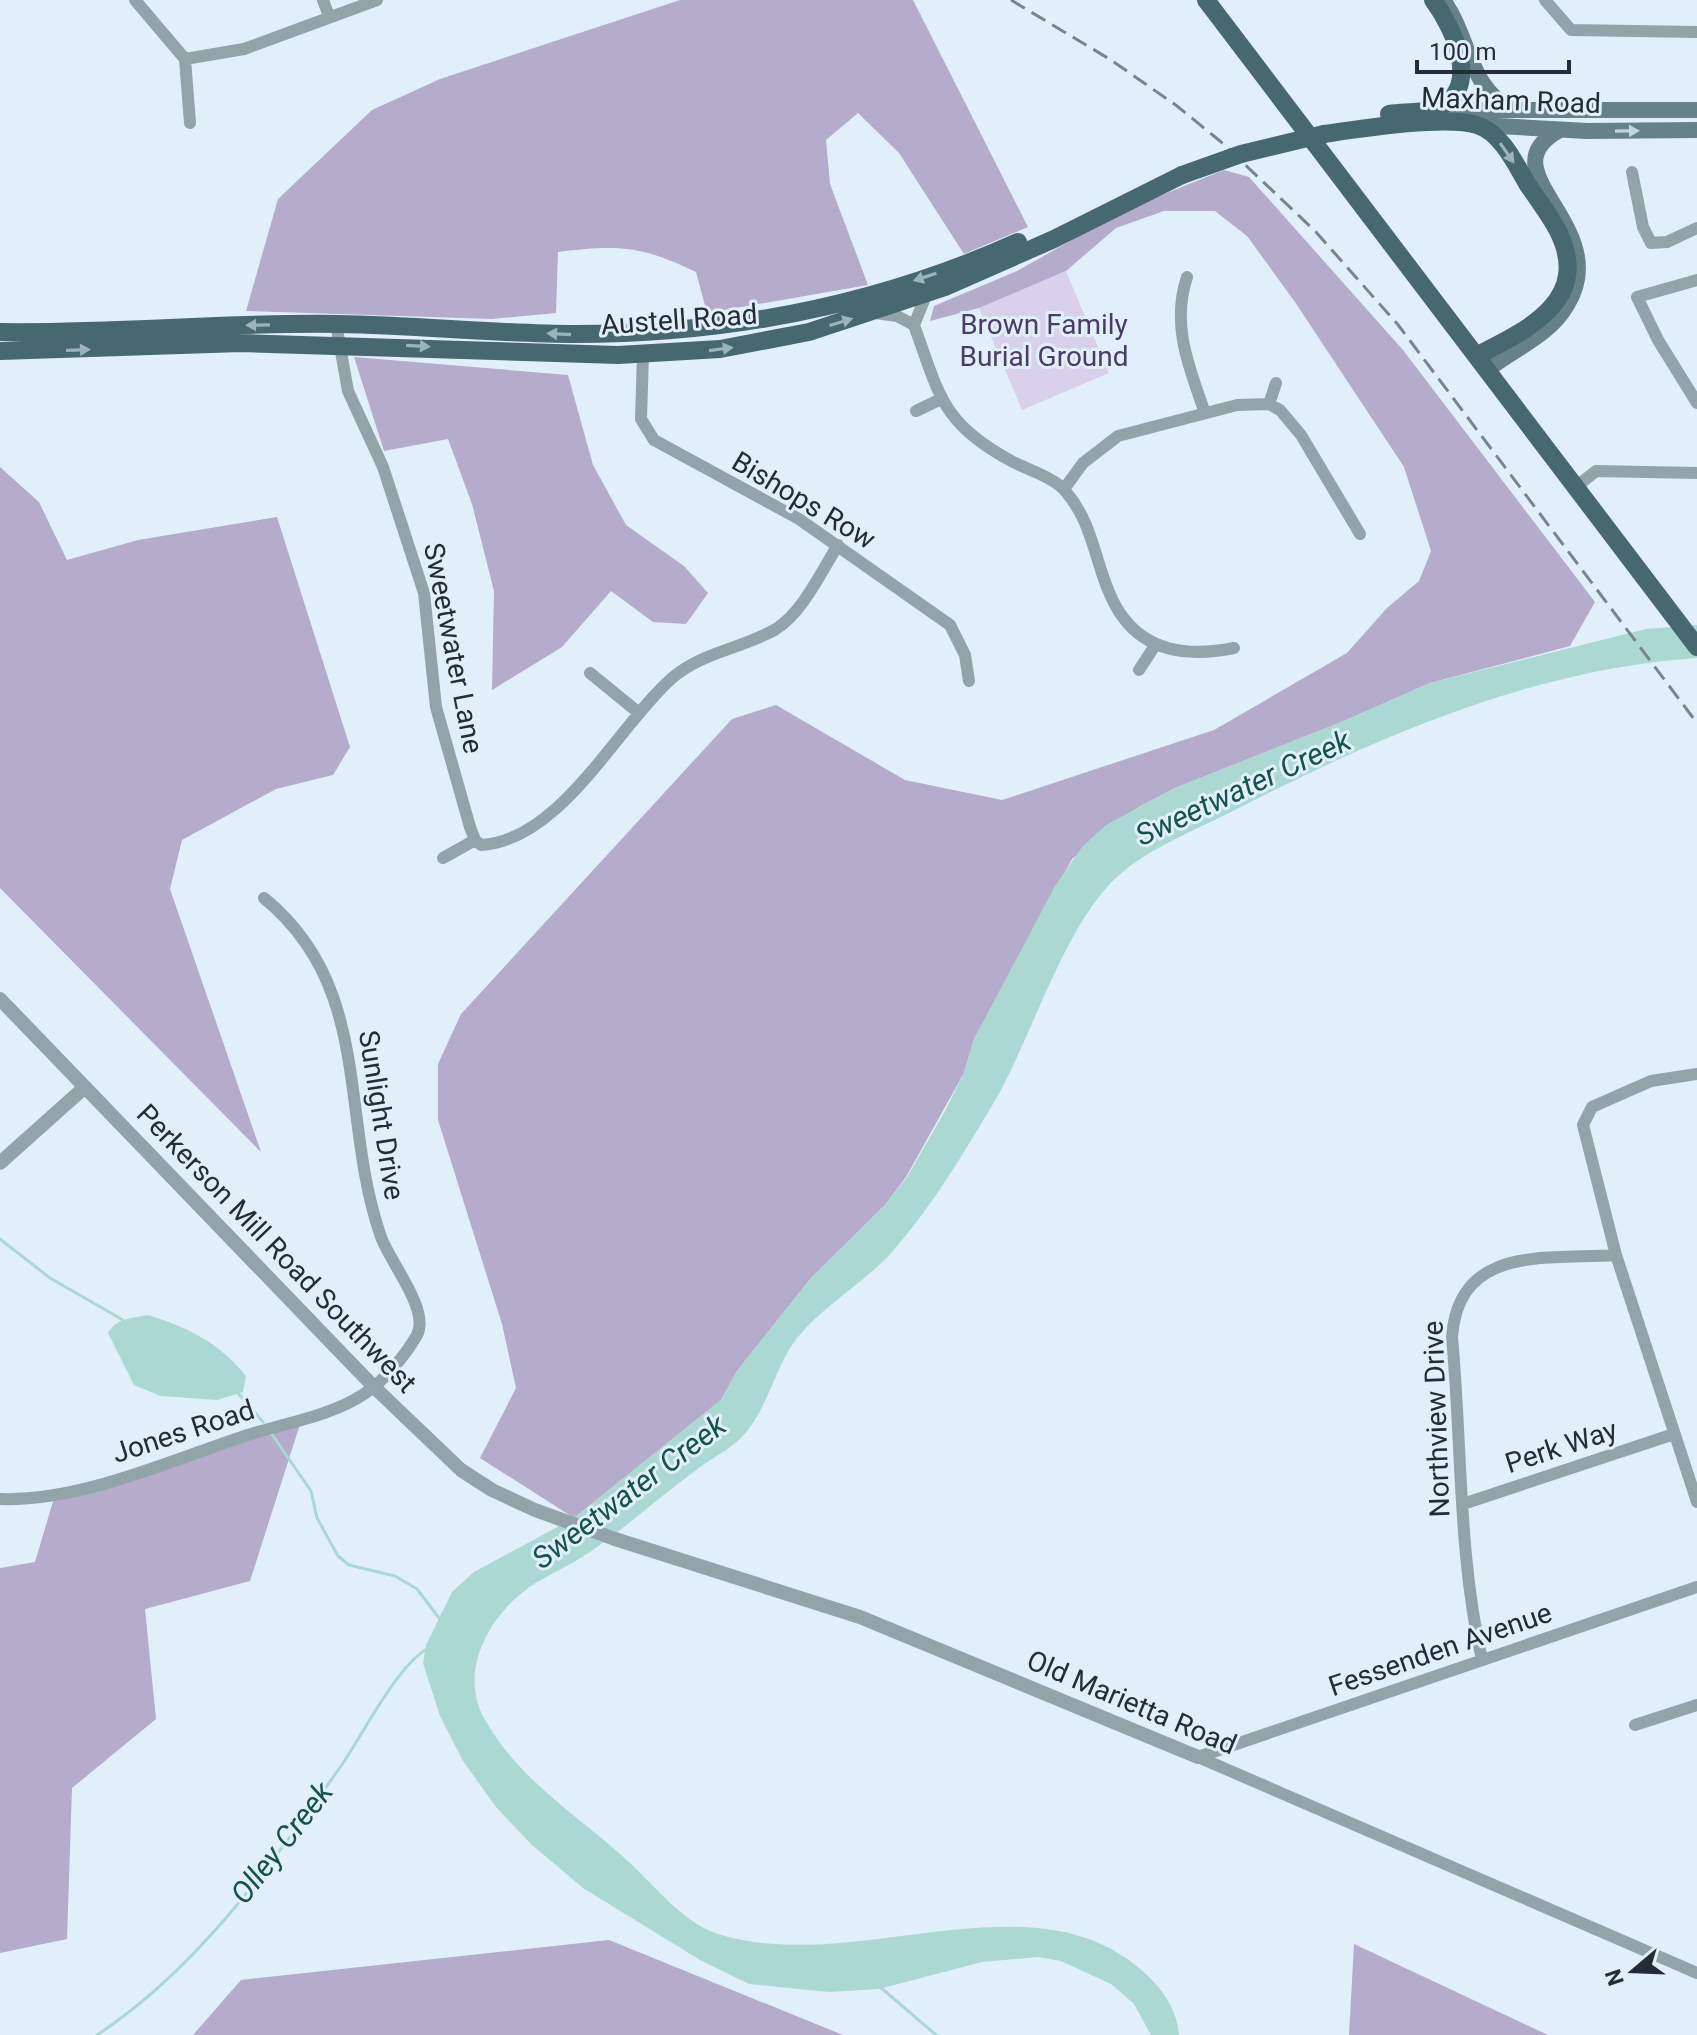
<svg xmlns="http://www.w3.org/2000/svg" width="1697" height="2035" font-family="Roboto,sans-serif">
	<rect width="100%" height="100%" fill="#e1effb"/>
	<path fill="#d9d0ec" d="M1066,271L1109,373L1022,410L979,308Z"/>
	<path fill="#b5abcb" d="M680,0H913L1028,227L964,254L899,153L858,113L826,140L830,184L868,285L707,313L696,272C640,245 618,245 558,252L556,313L492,319L246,311L278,199L372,110L440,79Z
		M1224,170L1249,177L1403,350L1595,602L1570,646L1430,683L1344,721L1175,788L1137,808L1072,859L974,1039L964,1073L906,1177L885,1205L811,1278L737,1371L721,1400L574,1518L480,1458L516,1388L502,1324L438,1120V1064L461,1014L732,719L776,705L905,780L1002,800L1214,730L1347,653L1387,608L1419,581L1431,551L1404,467L1295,302L1247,236L1215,211H1164L1116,228L1066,271L979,308L930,321L934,306L1017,271L1127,209Z
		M354,357L568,375L593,465L626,525L684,566L708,593L686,624L653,622L611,591L562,647L492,690L494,591L472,504L448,439L384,451Z
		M0,467L39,502L67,560L138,540L277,517L350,747L333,775L276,789L182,840L170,889L261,1152L0,888Z
		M302,1418L250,1581L145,1609L156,1719L72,1788L67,1939L0,1953V1568L35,1562L54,1498Z
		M609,1940L843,2035H193L241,1980Z
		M1354,1944L1548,2035H1349Z"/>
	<path fill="#abd8d3" d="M1697,625V658C1534,669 1381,735 1237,809C1200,828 1158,844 1125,870C1066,916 1033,1037 993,1104C963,1154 931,1208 892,1252C863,1284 825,1304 797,1338C774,1368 768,1410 741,1438C729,1450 712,1458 699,1468C661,1495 626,1528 587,1554C569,1566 549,1574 531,1586C490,1614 458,1670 484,1718C518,1780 579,1816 629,1862C656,1887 682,1922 718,1934C857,1978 1040,1866 1151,1979C1167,1995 1177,2013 1179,2035H1151L1134,2004L1111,1984L1061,1961L1038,1957L982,1962L879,1989L829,1992L749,1984L700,1960L583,1888L531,1844L496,1807L463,1761L440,1716L423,1663L426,1645L452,1592L474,1572L574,1518L721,1400L737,1371L811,1278L885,1205L907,1177L944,1113L964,1073L974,1039L1055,886L1082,847L1106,825L1175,788L1344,721L1430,683L1646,629Z
		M148,1315C187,1327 220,1343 246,1376L243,1392L217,1400L161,1396L134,1385L108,1333C117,1318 132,1318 148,1315Z"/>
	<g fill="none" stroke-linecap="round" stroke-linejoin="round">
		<path stroke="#abd8d3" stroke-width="3" d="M0,1239L50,1278L123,1320
			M238,1393L263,1422
			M271,1433L311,1491L317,1518L338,1556L349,1565L395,1576L417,1589L439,1618
			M879,1986L936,2035
			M97,2035C199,1968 271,1864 341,1766C362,1736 396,1667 427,1649"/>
		<path stroke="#92a4a9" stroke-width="12" d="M135,0L185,59L244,49L377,0
			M323,0L329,16
			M1545,0L1571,30L1697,32
			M185,59L190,123
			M1632,172L1643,227L1651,243L1667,242L1697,228
			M1187,277C1171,325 1189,367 1205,413
			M1697,280L1637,297L1658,340L1697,403
			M876,313L897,316L914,325C940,397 942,424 1013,462C1029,470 1055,478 1066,492C1092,522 1094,557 1109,592C1132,649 1180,659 1234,648
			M336,324L348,391L383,467L424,593L436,707L470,827L475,840L481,845C560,841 618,726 671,679C701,652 742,649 776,629C803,612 821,572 838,545
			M914,325L927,293
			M643,354L641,419L654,440L799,519L950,625L965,655L969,681
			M1269,404L1276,383
			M916,411L941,399
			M1576,487L1596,471L1697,473
			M1064,489L1083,463L1118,436L1237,405L1269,404L1280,410L1301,435L1360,534
			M1139,670L1156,644
			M590,673L639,713
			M443,858L475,840
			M1697,1074L1651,1081L1592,1107L1583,1125L1616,1255L1697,1502
			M0,1499C82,1502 173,1459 251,1434C287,1423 333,1415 364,1394C384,1381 405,1356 417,1335C430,1310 391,1264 381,1237C339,1117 374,988 264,898
			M1463,1504L1674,1434
			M1482,1660C1458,1554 1462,1445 1452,1337C1459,1244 1547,1260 1616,1255
			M1635,1725L1697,1705
			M1198,1757L1697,1973
			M1198,1757L1697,1587"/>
		<path stroke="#92a4a9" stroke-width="14" d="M0,999L373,1386L461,1470L492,1490L535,1510L615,1539L860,1617L1198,1757
			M0,1163L85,1087"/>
		<path stroke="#678188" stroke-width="16" d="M1443,0C1470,37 1468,88 1513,110
			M1432,110H1697
			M1479,125L1587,131L1697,130
			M1487,370C1515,348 1549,336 1567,305C1615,226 1485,172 1558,131"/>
		<path stroke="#476870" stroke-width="18" d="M1206,0L1697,647
			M1389,114C1403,112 1420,113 1434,109C1484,93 1454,28 1433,0
			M1324,134C1358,129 1446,115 1477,125C1502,133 1516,165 1528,185C1538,200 1550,215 1558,231C1593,301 1525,331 1476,356
			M0,332C113,334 226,322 339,324C418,325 497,334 576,334C728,334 878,305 1018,242
			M0,351L241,343L618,355L720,349L809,332L945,287L1054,239L1182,175"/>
		<path stroke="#79848e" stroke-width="3" stroke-dasharray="16 8" stroke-linecap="butt" d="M1011,0L1111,60L1177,106L1220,141L1316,232L1399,326L1697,723"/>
		<path stroke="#476870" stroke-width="18" d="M1182,175L1241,154L1324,134"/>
	</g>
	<defs><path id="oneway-solid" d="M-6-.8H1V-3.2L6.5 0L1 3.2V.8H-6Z" transform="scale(2)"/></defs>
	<use fill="#c2d4de" href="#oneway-solid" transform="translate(1627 131) rotate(-1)"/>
	<g fill="#9cb2bc">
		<use href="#oneway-solid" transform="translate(1507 153) rotate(55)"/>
		<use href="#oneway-solid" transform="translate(925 277) rotate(162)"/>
		<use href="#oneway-solid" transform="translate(841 322) rotate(-17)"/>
		<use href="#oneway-solid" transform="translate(258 325) rotate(179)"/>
		<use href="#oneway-solid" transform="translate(559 334) rotate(-177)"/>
		<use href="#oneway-solid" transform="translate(418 346) rotate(3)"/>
		<use href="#oneway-solid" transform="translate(721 349) rotate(-8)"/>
		<use href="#oneway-solid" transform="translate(78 350) rotate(-2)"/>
	</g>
	<g text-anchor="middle" stroke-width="6" stroke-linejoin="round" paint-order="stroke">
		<g font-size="28" fill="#242d35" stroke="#e1effb">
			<text transform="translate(1511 100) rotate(2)" y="10">Maxham Road</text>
			<text transform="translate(679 319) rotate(-4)" y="10">Austell Road</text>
			<text transform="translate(804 500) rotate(31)" y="10">Bishops Row</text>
			<text transform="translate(454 648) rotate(79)" y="10">Sweetwater Lane</text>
			<text transform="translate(382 1115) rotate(81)" y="10">Sunlight Drive</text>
			<text transform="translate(277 1248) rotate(46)" y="10">Perkerson Mill Road Southwest</text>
			<text transform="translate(1436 1419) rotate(-92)" y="10">Northview Drive</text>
			<text transform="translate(183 1431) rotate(-18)" y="10">Jones Road</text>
			<text transform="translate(1561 1446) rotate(-18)" y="10">Perk Way</text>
			<text transform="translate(1440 1649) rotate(-19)" y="10">Fessenden Avenue</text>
			<text transform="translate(1132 1702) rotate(23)" y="10">Old Marietta Road</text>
		</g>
		<g font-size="28" fill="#4b3b69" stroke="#e1effb">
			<text x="1044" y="334">Brown Family<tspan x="1044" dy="32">Burial Ground</tspan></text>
		</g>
		<g font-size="30" font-style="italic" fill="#13524d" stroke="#e1effb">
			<text transform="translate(1243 788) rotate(-25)" y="10">Sweetwater Creek</text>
			<text transform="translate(629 1492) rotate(-37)" y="10">Sweetwater Creek</text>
			<text transform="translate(282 1843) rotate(-52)" y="10">Olley Creek</text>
		</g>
	</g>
	<g transform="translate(1633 1971) rotate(251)" stroke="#e1effb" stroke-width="6" paint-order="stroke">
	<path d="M0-6L14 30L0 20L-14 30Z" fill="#242d35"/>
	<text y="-12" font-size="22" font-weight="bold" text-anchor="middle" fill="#242d35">N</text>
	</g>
	<path d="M1417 60v12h152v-12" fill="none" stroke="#242d35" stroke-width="4"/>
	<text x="1429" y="60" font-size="24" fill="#242d35" stroke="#e1effb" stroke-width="6" paint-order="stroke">100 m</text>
</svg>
